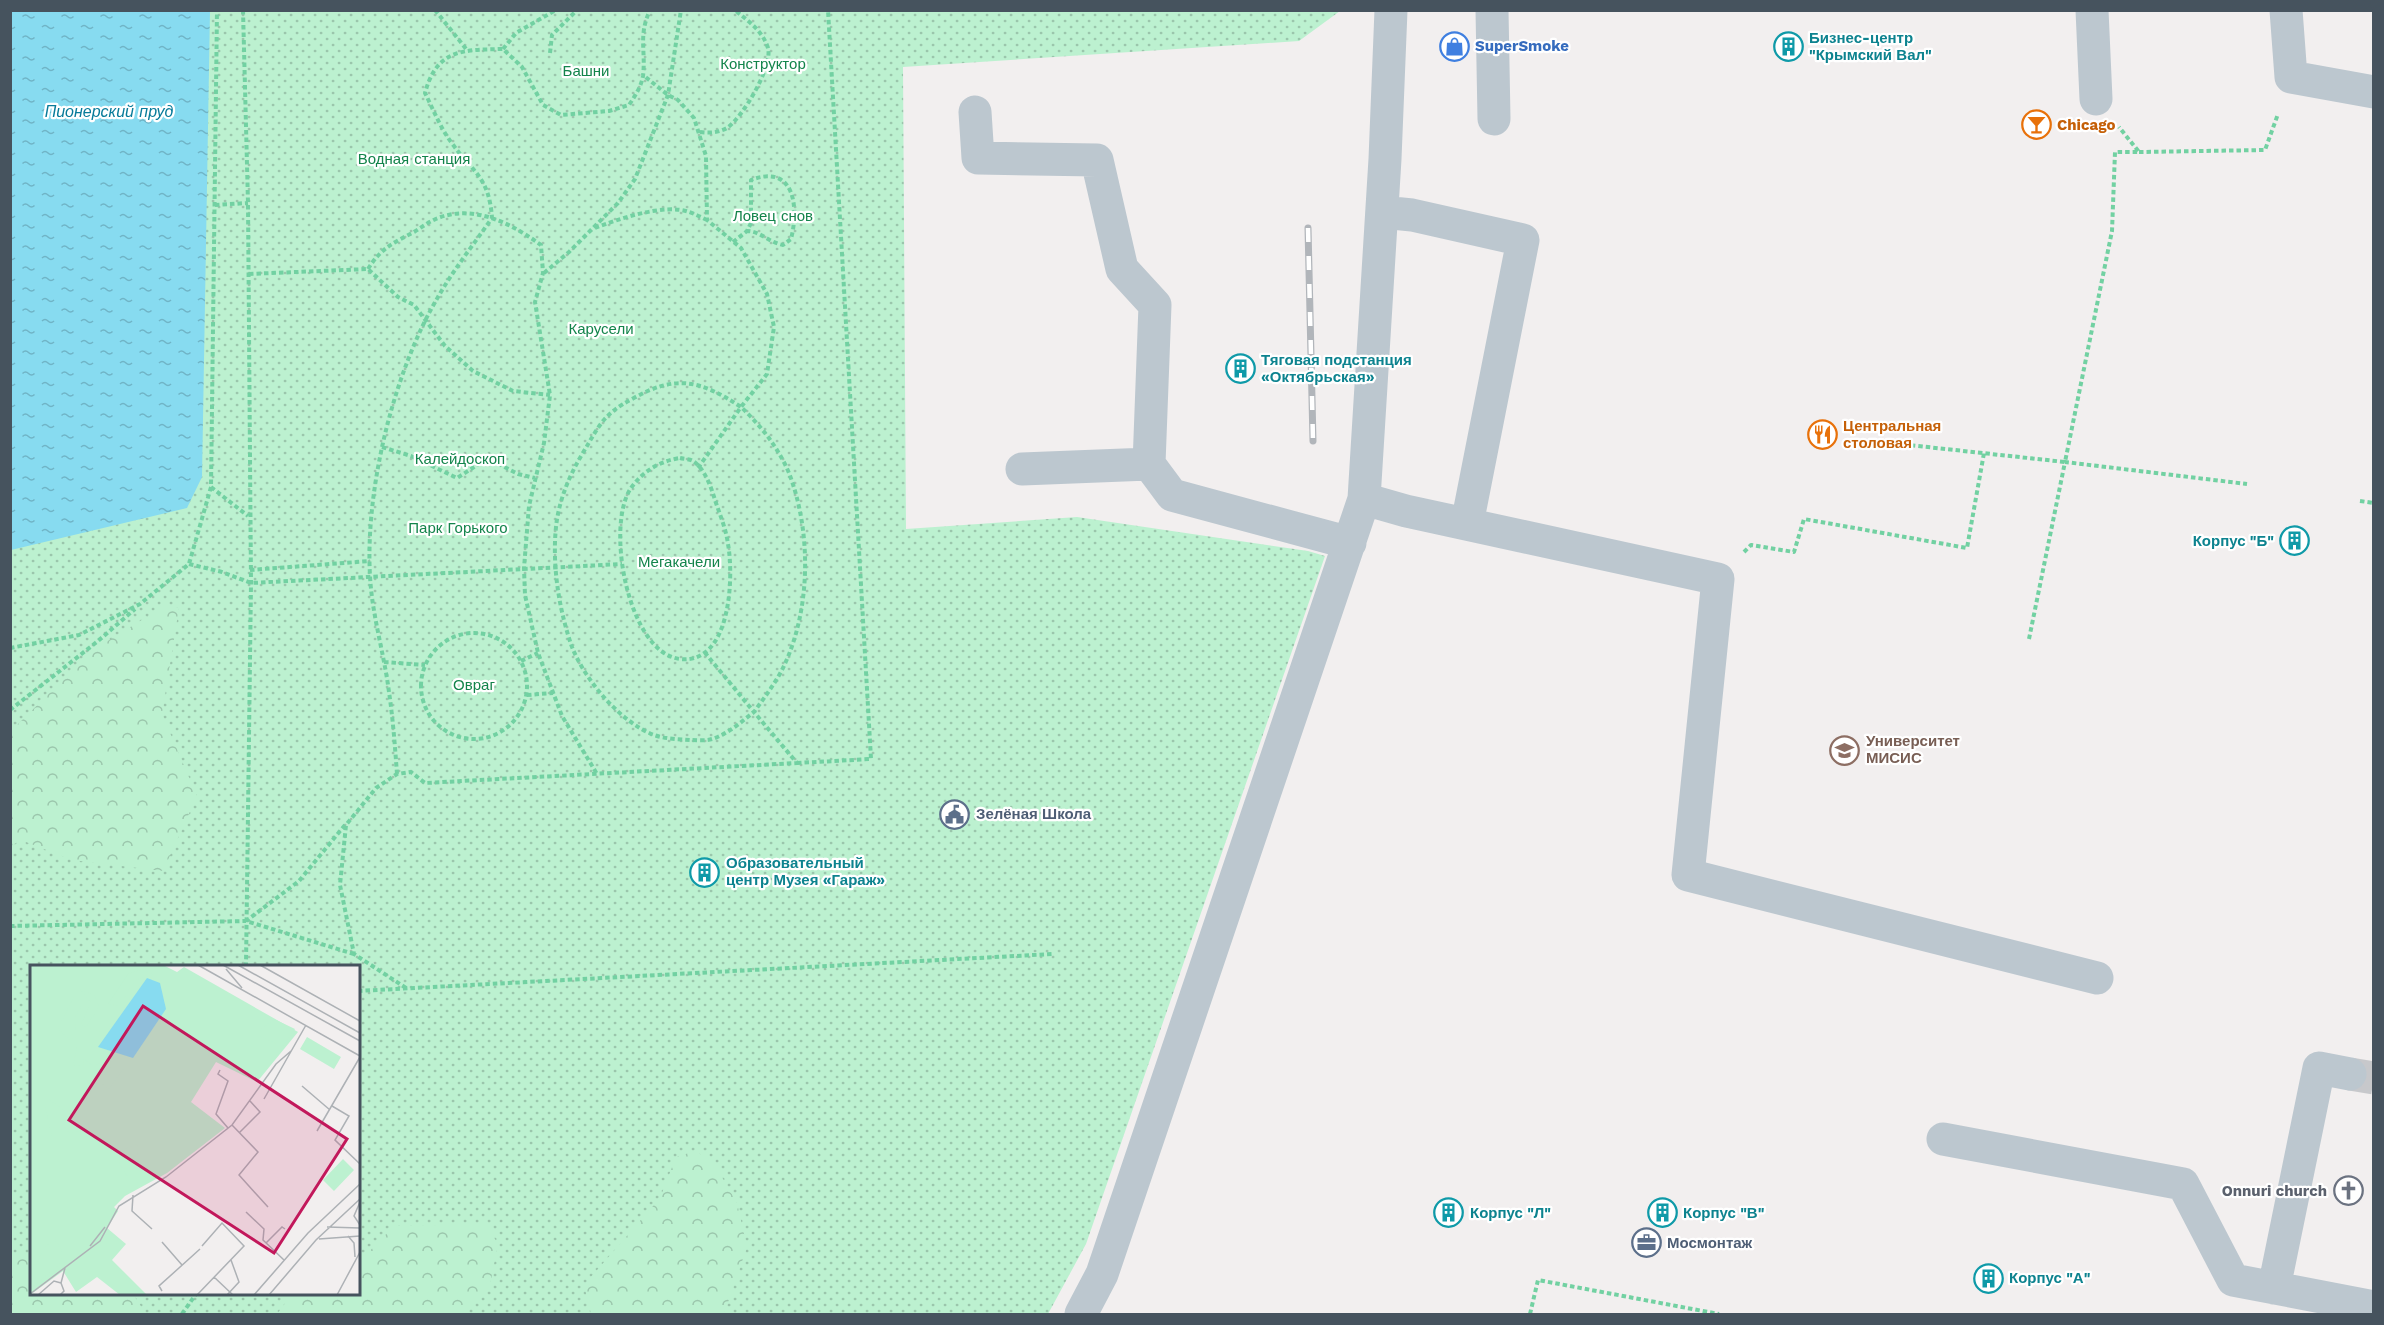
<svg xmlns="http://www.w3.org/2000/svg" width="2384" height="1325" font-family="'Work Sans',sans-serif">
	<defs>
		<pattern id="grass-dots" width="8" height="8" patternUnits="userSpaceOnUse" patternTransform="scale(1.5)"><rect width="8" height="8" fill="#bcf1d0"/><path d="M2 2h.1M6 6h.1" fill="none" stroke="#9bc6ac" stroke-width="1.8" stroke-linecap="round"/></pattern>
		<pattern id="forest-crowns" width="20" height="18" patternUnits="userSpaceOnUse" patternTransform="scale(1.5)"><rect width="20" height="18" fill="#bcf1d0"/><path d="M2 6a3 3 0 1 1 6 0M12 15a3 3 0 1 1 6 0" fill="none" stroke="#9bc6ac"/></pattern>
		<pattern id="water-ripples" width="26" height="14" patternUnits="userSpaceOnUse" patternTransform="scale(1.5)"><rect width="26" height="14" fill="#87dbf0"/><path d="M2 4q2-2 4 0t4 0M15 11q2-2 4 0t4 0" fill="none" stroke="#70b4c6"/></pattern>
	</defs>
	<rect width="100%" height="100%" fill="#f2efef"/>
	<path fill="url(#grass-dots)" fill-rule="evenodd" d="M10,11H1340L1299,41L903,67L906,529L1077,517L1308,551L1325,556L1086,1244L1048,1314H11ZM32,966H358V1294H32Z"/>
	<path fill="url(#forest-crowns)" d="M166,605L179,608L162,714L197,796L163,871L72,860L21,840L11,846V731L93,650Z
		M696,1151L715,1165L737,1203L747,1247L724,1314H591L584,1285L660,1198L676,1157Z
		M486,1224L498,1244L489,1290L462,1314H277L292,1294H358L359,1262L394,1226Z
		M21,1253H31L32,1294H133L146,1314H11V1260Z"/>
	<path fill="url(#water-ripples)" d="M10,11H210L202,477L187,508L11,550Z"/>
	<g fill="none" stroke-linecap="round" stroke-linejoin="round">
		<path stroke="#c7c8cb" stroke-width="33" stroke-dasharray="33 16" stroke-linecap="butt" d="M2350,1074L2374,1078"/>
		<path stroke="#72d1a2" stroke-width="4" stroke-dasharray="4.5 3" stroke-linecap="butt" d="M243,10L248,203L251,583L246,966
			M435,10L467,50
			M503,49L516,33L556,10
			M550,53L552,35L577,10
			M700,132C709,133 718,133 727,128C742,118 773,67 768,48C762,30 749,22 735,10
			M2139,152L2265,150L2278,114
			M215,205L248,203
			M595,228C618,219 665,203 689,212C695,214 701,217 707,220
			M733,242L747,231L751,223V180C795,163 799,208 791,239L783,245C768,242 760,231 747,231
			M368,269C381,248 393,243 414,232C422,227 430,221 438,218C475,204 512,224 541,245L543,273L535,302L550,395L544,443L529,506L524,568L525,595L538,653L562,716L597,774
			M544,273L569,252L618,203L635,179L668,95L681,10
			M249,274L368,269L398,297L414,305L445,346L473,371L513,391L550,395
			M1881,442L2065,462L2112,231L2115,152H2139L2119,127
			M382,447L411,456L457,478L482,462L493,461L518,474L535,478
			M680,458C684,459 690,459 693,461C705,469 711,487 715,500C720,515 726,529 728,544C734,577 731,665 680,659C628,653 605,526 631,488C643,471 660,461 680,458Z
			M698,468L741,407C700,380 676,374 632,399C604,414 600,424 584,451C570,474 559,499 556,527C552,566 559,610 572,647C585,680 620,722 654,735C665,739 678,739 690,740C697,740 706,741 712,739C728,734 741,722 754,712L706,654
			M211,487L248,516
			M2360,501L2374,503
			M1744,552L1751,545L1794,552L1804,519L1967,548L1984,453
			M189,564L222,572L251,583L622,564
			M250,570L370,561
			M421 686a53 53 0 1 1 106 0a53 53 0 1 1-106 0Z
			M2029,639L2065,462L2247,484
			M10,648L79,635L140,604L189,564L211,487L217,10
			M521,661L538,653
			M384,662L425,665
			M527,695L553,693
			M10,710L98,641L135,609
			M797,763L871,759L828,10
			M397,774C395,747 393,719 389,692C384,653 372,615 370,576C365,489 394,371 438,297C454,269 474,244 492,218C489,176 473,173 451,142C440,127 433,109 425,93C437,48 464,50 503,49L522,67L543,105L561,115L609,111L629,105C635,96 641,87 643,76C646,50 638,36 650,10
			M345,825L299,881L246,921L354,954
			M10,926L246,921
			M406,988L354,954L340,885L346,825L376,788L397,774L411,772L425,783L797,763L754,712C764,698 774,685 782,670C811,612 812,533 789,473C778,447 761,426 741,407L767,374L774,327L767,294L741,248L707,220L706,156L694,118L678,100L668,95L643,75
			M358,991L1053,954
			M182,1314L196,1294
			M1530,1314L1538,1280L1719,1314"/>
		<path stroke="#bcc7cf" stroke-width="33" d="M1492,10L1494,119
			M2092,10L2096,99
			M2286,10L2291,77L2374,92
			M975,112L978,158L1097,160L1122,269L1155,305L1149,464L1172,495L1350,543
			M1382,212L1412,215L1523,240L1467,524
			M1022,469L1149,464
			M1364,499L1406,511L1718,579L1688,875L2097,978
			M1943,1139L2183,1184L2233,1280L2374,1307
			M2274,1288L2319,1068L2350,1074
			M1081,1314L1102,1274L1364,499L1385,159L1391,10"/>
		<defs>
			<path id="rail" d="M1308,228L1313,441"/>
		</defs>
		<use href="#rail" stroke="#b1b5ba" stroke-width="7"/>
		<use href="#rail" stroke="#fff" stroke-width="4.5" stroke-dasharray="14" stroke-linecap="butt"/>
	</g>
	<defs>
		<symbol id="shop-ring" viewBox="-11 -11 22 22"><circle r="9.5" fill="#fff" stroke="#3f7fe0" stroke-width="1.5"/><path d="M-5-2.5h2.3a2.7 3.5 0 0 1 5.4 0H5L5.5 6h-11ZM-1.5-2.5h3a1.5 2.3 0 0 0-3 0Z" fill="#3f7fe0"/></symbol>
		<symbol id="building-ring" viewBox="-11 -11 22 22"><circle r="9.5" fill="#fff" stroke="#0f9aa8" stroke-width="1.5"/><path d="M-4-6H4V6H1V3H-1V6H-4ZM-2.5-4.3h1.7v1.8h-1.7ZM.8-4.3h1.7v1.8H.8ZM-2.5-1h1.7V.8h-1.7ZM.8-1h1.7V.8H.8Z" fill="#0f9aa8"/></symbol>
		<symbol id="bar-ring" viewBox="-11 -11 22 22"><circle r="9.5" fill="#fff" stroke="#e8710a" stroke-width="1.5"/><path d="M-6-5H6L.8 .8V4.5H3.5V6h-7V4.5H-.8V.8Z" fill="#e8710a"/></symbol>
		<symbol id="restaurant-ring" viewBox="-11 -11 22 22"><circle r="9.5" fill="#fff" stroke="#e8710a" stroke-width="1.5"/><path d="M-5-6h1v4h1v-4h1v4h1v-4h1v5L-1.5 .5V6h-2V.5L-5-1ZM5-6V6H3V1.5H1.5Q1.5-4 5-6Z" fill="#e8710a"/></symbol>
		<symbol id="university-ring" viewBox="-11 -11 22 22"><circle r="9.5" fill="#fff" stroke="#8d6e63" stroke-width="1.5"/><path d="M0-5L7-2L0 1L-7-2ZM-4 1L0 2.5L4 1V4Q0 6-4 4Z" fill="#8d6e63"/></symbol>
		<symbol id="civic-ring" viewBox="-11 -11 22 22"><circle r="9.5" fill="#fff" stroke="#5c6f8a" stroke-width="1.5"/><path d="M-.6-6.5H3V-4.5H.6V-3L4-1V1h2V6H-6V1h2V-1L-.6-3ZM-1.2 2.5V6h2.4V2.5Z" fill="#5c6f8a"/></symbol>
		<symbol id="church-ring" viewBox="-11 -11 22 22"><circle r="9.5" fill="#fff" stroke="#6b7280" stroke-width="1.5"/><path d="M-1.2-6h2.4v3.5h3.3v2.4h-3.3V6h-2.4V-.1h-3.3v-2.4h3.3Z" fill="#6b7280"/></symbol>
		<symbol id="office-ring" viewBox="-11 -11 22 22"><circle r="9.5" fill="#fff" stroke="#5c6f8a" stroke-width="1.5"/><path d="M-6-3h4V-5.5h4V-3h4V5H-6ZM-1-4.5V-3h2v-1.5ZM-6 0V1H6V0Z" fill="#5c6f8a"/></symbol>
	</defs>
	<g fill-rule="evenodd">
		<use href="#shop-ring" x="1438" y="30" width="33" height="33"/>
		<use href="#building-ring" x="1772" y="30" width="33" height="33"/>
		<use href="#bar-ring" x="2020" y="108" width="33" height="33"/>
		<use href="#building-ring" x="1224" y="352" width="33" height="33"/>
		<use href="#restaurant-ring" x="1806" y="418" width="33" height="33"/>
		<use href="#building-ring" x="2278" y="524" width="33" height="33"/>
		<use href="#university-ring" x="1828" y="734" width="33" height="33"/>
		<use href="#civic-ring" x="938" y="798" width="33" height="33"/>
		<use href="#building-ring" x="688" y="856" width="33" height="33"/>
		<use href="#church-ring" x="2332" y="1174" width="33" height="33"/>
		<use href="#building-ring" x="1432" y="1196" width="33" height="33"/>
		<use href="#building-ring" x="1646" y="1196" width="33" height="33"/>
		<use href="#office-ring" x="1630" y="1226" width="33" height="33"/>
		<use href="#building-ring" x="1972" y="1262" width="33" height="33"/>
	</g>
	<g text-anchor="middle" stroke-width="4.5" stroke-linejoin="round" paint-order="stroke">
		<g font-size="15" font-weight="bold" fill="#0d838f" stroke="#fff" text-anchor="start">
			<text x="1809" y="43">Бизнес-центр<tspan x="1809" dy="17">"Крымский Вал"</tspan></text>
			<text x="1261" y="365">Тяговая подстанция<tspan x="1261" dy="17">«Октябрьская»</tspan></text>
			<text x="2274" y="546" text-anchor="end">Корпус "Б"</text>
			<text x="726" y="868">Образовательный<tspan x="726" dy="17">центр Музея «Гараж»</tspan></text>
			<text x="1470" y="1218">Корпус "Л"</text>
			<text x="1683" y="1218">Корпус "В"</text>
			<text x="2009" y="1283">Корпус "А"</text>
		</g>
		<g font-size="15" font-weight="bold" fill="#366cbe" stroke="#fff" text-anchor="start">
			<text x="1475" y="51">SuperSmoke</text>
		</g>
		<g font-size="15" fill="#13844b" stroke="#fff">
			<text x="763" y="69">Конструктор</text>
			<text x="586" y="76">Башни</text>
			<text x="414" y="164">Водная станция</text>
			<text x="773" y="221">Ловец снов</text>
			<text x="601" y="334">Карусели</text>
			<text x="460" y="464">Калейдоскоп</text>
			<text x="458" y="533">Парк Горького</text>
			<text x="679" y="567">Мегакачели</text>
			<text x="474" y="690">Овраг</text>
		</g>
		<g font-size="15" font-weight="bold" fill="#c56008" stroke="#fff" text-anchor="start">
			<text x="2057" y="130">Chicago</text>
			<text x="1843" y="431">Центральная<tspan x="1843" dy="17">столовая</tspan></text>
		</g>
		<g font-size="15" font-weight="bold" fill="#785e54" stroke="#fff" text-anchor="start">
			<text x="1866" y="746">Университет<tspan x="1866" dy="17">МИСИС</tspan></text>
		</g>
		<g font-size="15" font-weight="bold" fill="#4e5e75" stroke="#fff" text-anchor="start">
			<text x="976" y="819">Зелёная Школа</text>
			<text x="1667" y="1248">Мосмонтаж</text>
		</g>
		<g font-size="15" font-weight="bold" fill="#5b616d" stroke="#fff" text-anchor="end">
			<text x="2327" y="1196">Onnuri church</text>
		</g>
		<g font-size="16" font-style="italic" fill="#087b9a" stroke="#fff">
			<text x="109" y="117">Пионерский пруд</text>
		</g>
	</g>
	<g transform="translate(30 965)">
		<rect width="330" height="330" fill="#f2efef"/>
		<path d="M0,0H133L147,7L154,2L268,67L227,117L186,97L161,137L195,163L137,208L95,231L84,242L88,246L77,263L96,279L82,295L117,330H90L67,312L46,327L33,306L0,330ZM277,72L311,92L304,104L270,84ZM313,194L324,205L304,226L293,215Z" fill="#bcf1d0"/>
		<path d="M113,4L123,10L105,15L89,41L78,39L98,9ZM50,24L65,31L69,42L56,62L51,59L61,38ZM45,30L52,40L46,50L45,73L39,75L28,63ZM244,54L265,64L253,81L231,72L230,65ZM60,63L72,67L65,81L73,97L63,101L54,94L53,100L43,101L47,82L60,84ZM84,102L94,103L78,125L68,114L61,115L63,106ZM17,133L35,146L22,172L15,141ZM34 159a9 9 0 1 1 18 0a9 9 0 1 1-18 0ZM68,168H78L86,176L73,181L62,171ZM108,179L107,190L99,196V214L89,198L90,186ZM24,273L33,288L31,298L0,324L1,300L7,299L12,286Z" fill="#bcf1d0"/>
		<path d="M117,13L130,18L136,44L103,93L68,82Z" fill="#87dbf0"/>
		<path fill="none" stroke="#adb1b5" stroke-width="1.5" d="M168,0L330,91M193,0L330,76M208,0L330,68M230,0L330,56M196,4L212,23M190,105L188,109L198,116L186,149L198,163M272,121L300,145M234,134L276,60M302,141L319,151L305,175L330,199M202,160L228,187L209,210L238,242M287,166L330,92M209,168L230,147L220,136M103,230L102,246L122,264M330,237L324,251L330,260M216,247L234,264L233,275L254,295M297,262L330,263M318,271L324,278L325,292M289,274L330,271M132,277L152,300M236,278L252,262L255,264M60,281L75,262M184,312L203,330M132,326L129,321L170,284M0,329L70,276L89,241L136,212L202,160L246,99L261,86M8,330L24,316L31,318M30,330L34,326L31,318L35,303M167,330L214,281L192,258L172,281M197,330L209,317L201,295M224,330L278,268L330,219M239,330L286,275L330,234M307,330L330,287"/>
		<path fill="#c2185b" fill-opacity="0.15" stroke="#c2185b" stroke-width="3" d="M113,41L317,174L244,288L39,155Z"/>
		<rect width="330" height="330" fill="none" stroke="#46535e" stroke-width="3"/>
	</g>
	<rect width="2384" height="1325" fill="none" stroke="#46535e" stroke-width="24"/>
</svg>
